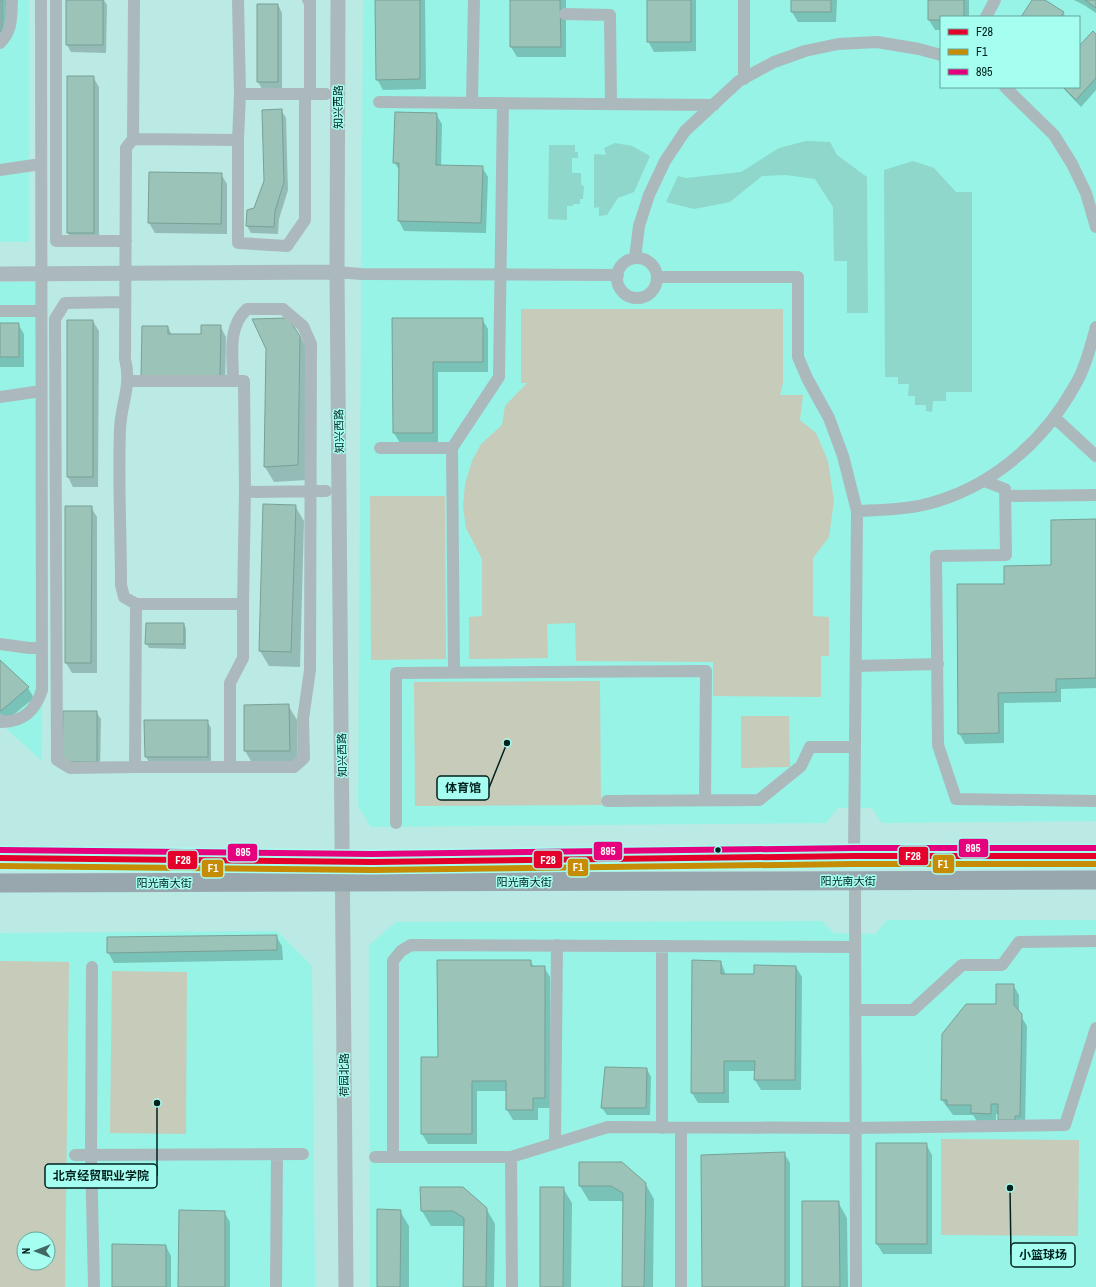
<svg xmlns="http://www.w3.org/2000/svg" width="1096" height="1287" font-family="'Archivo Narrow','Noto Sans SC',sans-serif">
	<rect width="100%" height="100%" fill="#baeae3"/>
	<path fill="#96f3e6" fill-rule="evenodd" d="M0,0H29V242H0Z
		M363,0H1096V821L882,823L872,808H838L826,823L371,827L358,806ZM941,17H1079V87H941Z
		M0,282H44L42,761L0,723Z
		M887,920H1096V1287H370L369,945L396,922L822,921L834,933L875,934Z
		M277,931L312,966L315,1287H0V933ZM24,1239H48V1263H24Z"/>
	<path fill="#c7cbb9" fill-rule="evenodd" d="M521,309H783V383L780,395H803L800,420L816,433L828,461L834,501L829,537L813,558V616L829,617V656H821V697L713,696V662L576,661L575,623L547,624L548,658L469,659V617L482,616V559L466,528L463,507L465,484L472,461L481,444L502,425L505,406L527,383H521Z
		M370,496H445L446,659L371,660Z
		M600,681L601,805L415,806L414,682Z
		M741,716H789L790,767L741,768Z
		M0,961L69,962L65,1287H0ZM24,1239H48V1263H24Z
		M112,971L187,972L186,1134L110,1133Z
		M941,1139L1079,1140L1078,1236L941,1235Z"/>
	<path fill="#8fd6cb" d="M806,141L830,142L837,155L867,177L868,313H847V261H834L833,207L815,179L786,175L762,176L730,202L694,209L666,202L678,176L686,178L741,172L779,148Z
		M615,143L632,146L650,156L634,192L618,198L607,215L599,216V207L594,208V154L606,155L604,148Z
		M549,145H575V152H578V158H572V173H581V185L584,186L583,199H580V204H573V206H567V220L548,219Z
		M913,161L934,168L956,192H972V392H946V401H933L932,412L926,411V405H915V396H908L909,384H898V377H885L884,170Z"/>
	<path fill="#0003" d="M0,0H7L8,41H0Z
		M67,0H104L107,5L106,53L71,52L67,45Z
		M376,0H425L426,89L383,90L377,79Z
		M511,0H566V57H517L511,47Z
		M648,0H696V51L654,52L648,41Z
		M792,0H837L836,22H798L792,12Z
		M929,0H969V17H941V30H935L929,20Z
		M1033,0H1043L1063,13L1066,17H1022Z
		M1074,0H1096V13L1084,5Z
		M278,5L282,13V89H262L258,82Z
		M1096,36V90L1081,107L1062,87H1079V48Z
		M68,77H93L99,87V243H74L68,233Z
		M281,110L286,118L288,190L279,219L278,234L251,233L247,226L265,181Z
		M436,114L442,124L441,166L482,167L488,177L486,233L404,231L399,221L400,171L394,162Z
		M150,173L221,174L227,184V234L155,233L149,223Z
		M393,319H482L488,329V372H438V443H400L394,433Z
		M93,321L99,331L98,487H73L68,477Z
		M0,324H18L24,334V367H0Z
		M220,326L226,337L225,387L148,386L168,327L172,335H202Z
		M300,336L309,352L306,480L274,482L265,467Z
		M295,506L304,521L300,667L269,666L260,651Z
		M91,507L97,517V673H72L66,663Z
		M1096,520V688L1061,689V702L1004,703V743L965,744L959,733L1005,585L1052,566Z
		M184,624L186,629V649L149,648L146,643Z
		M0,662L28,688L34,698L7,720L0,714Z
		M288,705L297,720L298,766H254L245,751V706Z
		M96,712L101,719L100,770L63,762Z
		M207,721L211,728V764H150L146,757Z
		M276,936L282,946L283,960L114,963L108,952Z
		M530,961L534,967H544L550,977L551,1108H538V1120H513L507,1110V1091H477V1144H428L422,1134L439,1058Z
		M693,961L721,962L726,975H755L796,967L802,977L801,1090H761L755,1080V1071H729V1103H698L692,1093Z
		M1013,985L1019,995V1013L1027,1026L1025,1126L999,1114H996V1123H978L973,1115H953L942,1100L997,1006Z
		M647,1069L651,1077L650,1115H607L602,1108Z
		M877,1144H926L932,1155V1254H883L877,1244Z
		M784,1153L790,1163V1287H703Z
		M645,1183L654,1199L653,1287H623L624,1202L621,1201H589L580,1186Z
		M563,1188L572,1203L571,1287H541Z
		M838,1202L847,1218L848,1287H803Z
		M486,1208L495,1224L494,1287H464L465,1227L462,1226H431L422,1211Z
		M400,1211L409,1226V1287H378Z
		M224,1212L230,1222V1287H179Z
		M166,1246L171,1256V1287H113Z"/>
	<path fill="#9cc3b8" stroke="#77a096" d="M0,0H2V31H0Z
		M66,0H103V45H66Z
		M375,0H420V79L376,80Z
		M510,0H560L561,47H510Z
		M647,0H691V42H647Z
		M791,0H831V12H791Z
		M928,0H964V17H941V20H928Z
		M1032,0H1045L1064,12L1061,17H1021Z
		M1085,0H1096V8Z
		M257,4H278V82H257Z
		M1093,31L1096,34V78L1076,100L1063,87H1079V46Z
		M67,76H94V233H67Z
		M282,109L284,182L275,211L274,227L246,226L247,210L254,208L264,181L262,110Z
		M395,112L437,113L436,165L483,166L481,223L398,221L399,163H393Z
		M149,172L222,173L221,224L148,223Z
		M288,318L300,336L298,465L264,467L266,349L252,319Z
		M392,318H483V362H433V433H393Z
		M67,320H93V477H67Z
		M0,323H19V357H0Z
		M201,325H221L220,377L141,376L142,326H168V334H201Z
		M263,504L296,505L291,652L259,651Z
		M65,506H92L91,663H65Z
		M1096,519V678L1056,679V692L998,693L999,733L958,734L957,584H1004V566L1051,565V520Z
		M146,623H184V644H145Z
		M0,660L29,687L1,711L0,710Z
		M289,704L290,751H244V705Z
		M63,711H97V762H62Z
		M144,720H208V757H145Z
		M277,935V950L107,953V937Z
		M437,960H531V966H545V1098H533V1110H506V1081H472V1134H421V1057H438Z
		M692,960L721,961V974H754V965L796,966L795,1080H754L755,1061H724V1093H691Z
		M996,984H1014V1005L1022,1014L1020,1116H1015V1120H998V1104H991V1114L971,1113V1105H947V1100H941L942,1034L966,1004H996Z
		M605,1067L647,1068L646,1108H601Z
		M876,1143H927V1244H876Z
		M785,1152V1287H702L701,1155Z
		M579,1162H622L646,1183L644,1287H622L623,1193L611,1186H579Z
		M420,1187H463L487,1208L486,1287H463L464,1218L453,1211H421Z
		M540,1187H564L563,1287H540Z
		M802,1201H839L840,1287H802Z
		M377,1209L401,1210L400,1287H377Z
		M179,1210L225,1211V1287H178Z
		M112,1244L166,1245V1287H112Z"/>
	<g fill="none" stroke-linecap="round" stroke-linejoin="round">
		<path stroke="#abb9bd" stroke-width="12" d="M56,0V241H126
			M134,0L133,139L126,148L125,359C132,386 121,403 120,429C118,481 121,533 121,585L124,597L136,604H243L245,492L326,491
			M238,0L240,94H326
			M308,0L310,2V94
			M565,14L610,15L611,104
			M986,17L995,0
			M0,43C13,30 11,17 12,0
			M744,79V0
			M1005,87L1054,135L1072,164L1086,193L1096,227
			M379,102L714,105
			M472,102L474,0
			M133,139L238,140V243L287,246L305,220V94
			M238,140L240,94
			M0,170L41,164
			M635,258L639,226L649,195L665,161L685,131L739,81L774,62L805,51L838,44L877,42L919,49L941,55
			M617 278a20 20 0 1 1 40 0a20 20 0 1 1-40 0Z
			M337,272L361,274L618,275
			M657,277H798V357L807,378L829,418L843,456L857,511L854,856
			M125,302L65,303L55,319L57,760L70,768L135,767
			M0,311H41
			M128,381H233C233,355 227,327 247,309H283L303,326L311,344L310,670L303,719L304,758L294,767H230V683L243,658V604
			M233,381H244L245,492
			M0,397L41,391
			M1055,418L1096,456
			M380,448H452
			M984,481L1005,489L1006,555L936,556L938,745L956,799L1096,801
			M1005,496L1096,495
			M857,511C878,510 902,510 923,505C988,490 1042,444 1074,387C1085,369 1090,348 1096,327
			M136,604L135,767H230
			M0,644L29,648H42
			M856,666L938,664
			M454,673L452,448L499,377L503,103
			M0,720L2,722C24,721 35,711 42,690L41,0
			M607,801L759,800L801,766L810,747H855
			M396,823V673L706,671L705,800
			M855,881L856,1287
			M92,967L91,1155L94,1287
			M855,1010H913L962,965H1002L1019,942L1096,941
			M662,1128V946
			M681,1128V1287
			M555,1143L557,945
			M75,1155L303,1154
			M375,1157H511L608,1127L855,1128L1065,1125L1096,1028
			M393,1157V961L401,951L411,945L855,947
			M511,1157L512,1287
			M276,1287L277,1154"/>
		<path stroke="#abb9bd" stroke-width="15" d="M338,0L337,272L346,1287
			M0,274L337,272"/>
		<path stroke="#97a7ad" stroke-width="19" d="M0,858L372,862L854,856H1096
			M0,883L1096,880"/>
		<defs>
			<path id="bus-1" d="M0,858L372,862L854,856H1096"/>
			<path id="bus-2" d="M0,866L372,870L854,864H1096"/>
			<path id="bus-3" d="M0,850L372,854L854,848H1096"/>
		</defs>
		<use href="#bus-1" stroke="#a6fef1" stroke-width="9"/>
		<use href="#bus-2" stroke="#a6fef1" stroke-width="9"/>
		<use href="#bus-3" stroke="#a6fef1" stroke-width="9"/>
		<use href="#bus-1" stroke="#e4002b" stroke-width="6"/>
		<use href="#bus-2" stroke="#c68c06" stroke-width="6"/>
		<use href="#bus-3" stroke="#e5007d" stroke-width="6"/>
	</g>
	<circle fill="#00221e" stroke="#a6fef1" stroke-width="1.5" cx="718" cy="850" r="3.5"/>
	<g text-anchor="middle" stroke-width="3" stroke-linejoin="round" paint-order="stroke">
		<g font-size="11" fill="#00221e" stroke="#a6fef1">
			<text transform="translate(338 107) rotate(-90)" y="4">知兴西路</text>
			<text transform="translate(339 431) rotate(-91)" y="4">知兴西路</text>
			<text transform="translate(342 755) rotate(-91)" y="4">知兴西路</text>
			<text x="848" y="885">阳光南大街</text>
			<text x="524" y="886">阳光南大街</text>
			<text x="164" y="887">阳光南大街</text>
			<text transform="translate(344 1075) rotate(-90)" y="4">荷园北路</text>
		</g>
	</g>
	<path fill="none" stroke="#00221e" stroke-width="1.5" d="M507 743L489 788M157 1103L157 1176M1010 1188L1011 1255"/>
	<g fill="#00221e" stroke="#a6fef1" stroke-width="1.5">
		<circle cx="507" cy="743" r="4"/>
		<circle cx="157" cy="1103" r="4"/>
		<circle cx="1010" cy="1188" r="4"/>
	</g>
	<g fill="#a6fef1" stroke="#00221e" stroke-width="1.5">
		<rect x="437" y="776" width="52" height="24" rx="4"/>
		<rect x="45" y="1164" width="112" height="24" rx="4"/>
		<rect x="1011" y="1243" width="64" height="24" rx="4"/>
	</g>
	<g font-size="12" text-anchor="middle" font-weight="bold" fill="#00221e">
		<text x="463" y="792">体育馆</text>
		<text x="101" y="1180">北京经贸职业学院</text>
		<text x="1043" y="1259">小篮球场</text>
	</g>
	<g stroke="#a6fef1" stroke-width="1.5">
		<rect x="958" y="838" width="31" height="20" rx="4" fill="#e5007d"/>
		<rect x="593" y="841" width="30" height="20" rx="4" fill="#e5007d"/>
		<rect x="227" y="843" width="31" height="19" rx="4" fill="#e5007d"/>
		<rect x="898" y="846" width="31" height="20" rx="4" fill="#e4002b"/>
		<rect x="533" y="850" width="30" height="19" rx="4" fill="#e4002b"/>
		<rect x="167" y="850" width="31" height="20" rx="4" fill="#e4002b"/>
		<rect x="932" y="854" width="23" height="20" rx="4" fill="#c68c06"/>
		<rect x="567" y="858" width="22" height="19" rx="4" fill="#c68c06"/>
		<rect x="201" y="859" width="23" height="19" rx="4" fill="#c68c06"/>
	</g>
	<g font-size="11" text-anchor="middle" font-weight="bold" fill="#fff">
		<text x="973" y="852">895</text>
		<text x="608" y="855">895</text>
		<text x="243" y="856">895</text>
		<text x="913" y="860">F28</text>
		<text x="548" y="864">F28</text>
		<text x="183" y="864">F28</text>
		<text x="943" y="868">F1</text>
		<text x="578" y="871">F1</text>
		<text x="213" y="872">F1</text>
	</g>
	<rect x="940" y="16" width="140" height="72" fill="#a6fef1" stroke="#64a69d"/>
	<rect x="948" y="29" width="20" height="6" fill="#e4002b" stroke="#64a69d"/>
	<text x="976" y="36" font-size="12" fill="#00221e">F28</text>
	<rect x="948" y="49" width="20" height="6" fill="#c68c06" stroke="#64a69d"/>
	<text x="976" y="56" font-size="12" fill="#00221e">F1</text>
	<rect x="948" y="69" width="20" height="6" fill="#e5007d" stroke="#64a69d"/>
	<text x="976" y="76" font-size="12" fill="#00221e">895</text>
	<g transform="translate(36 1251) rotate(270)"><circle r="19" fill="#a6fef1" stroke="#64a69d"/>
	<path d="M0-3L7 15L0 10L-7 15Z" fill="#416863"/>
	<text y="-6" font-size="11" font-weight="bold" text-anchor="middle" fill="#00221e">N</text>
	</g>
</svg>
